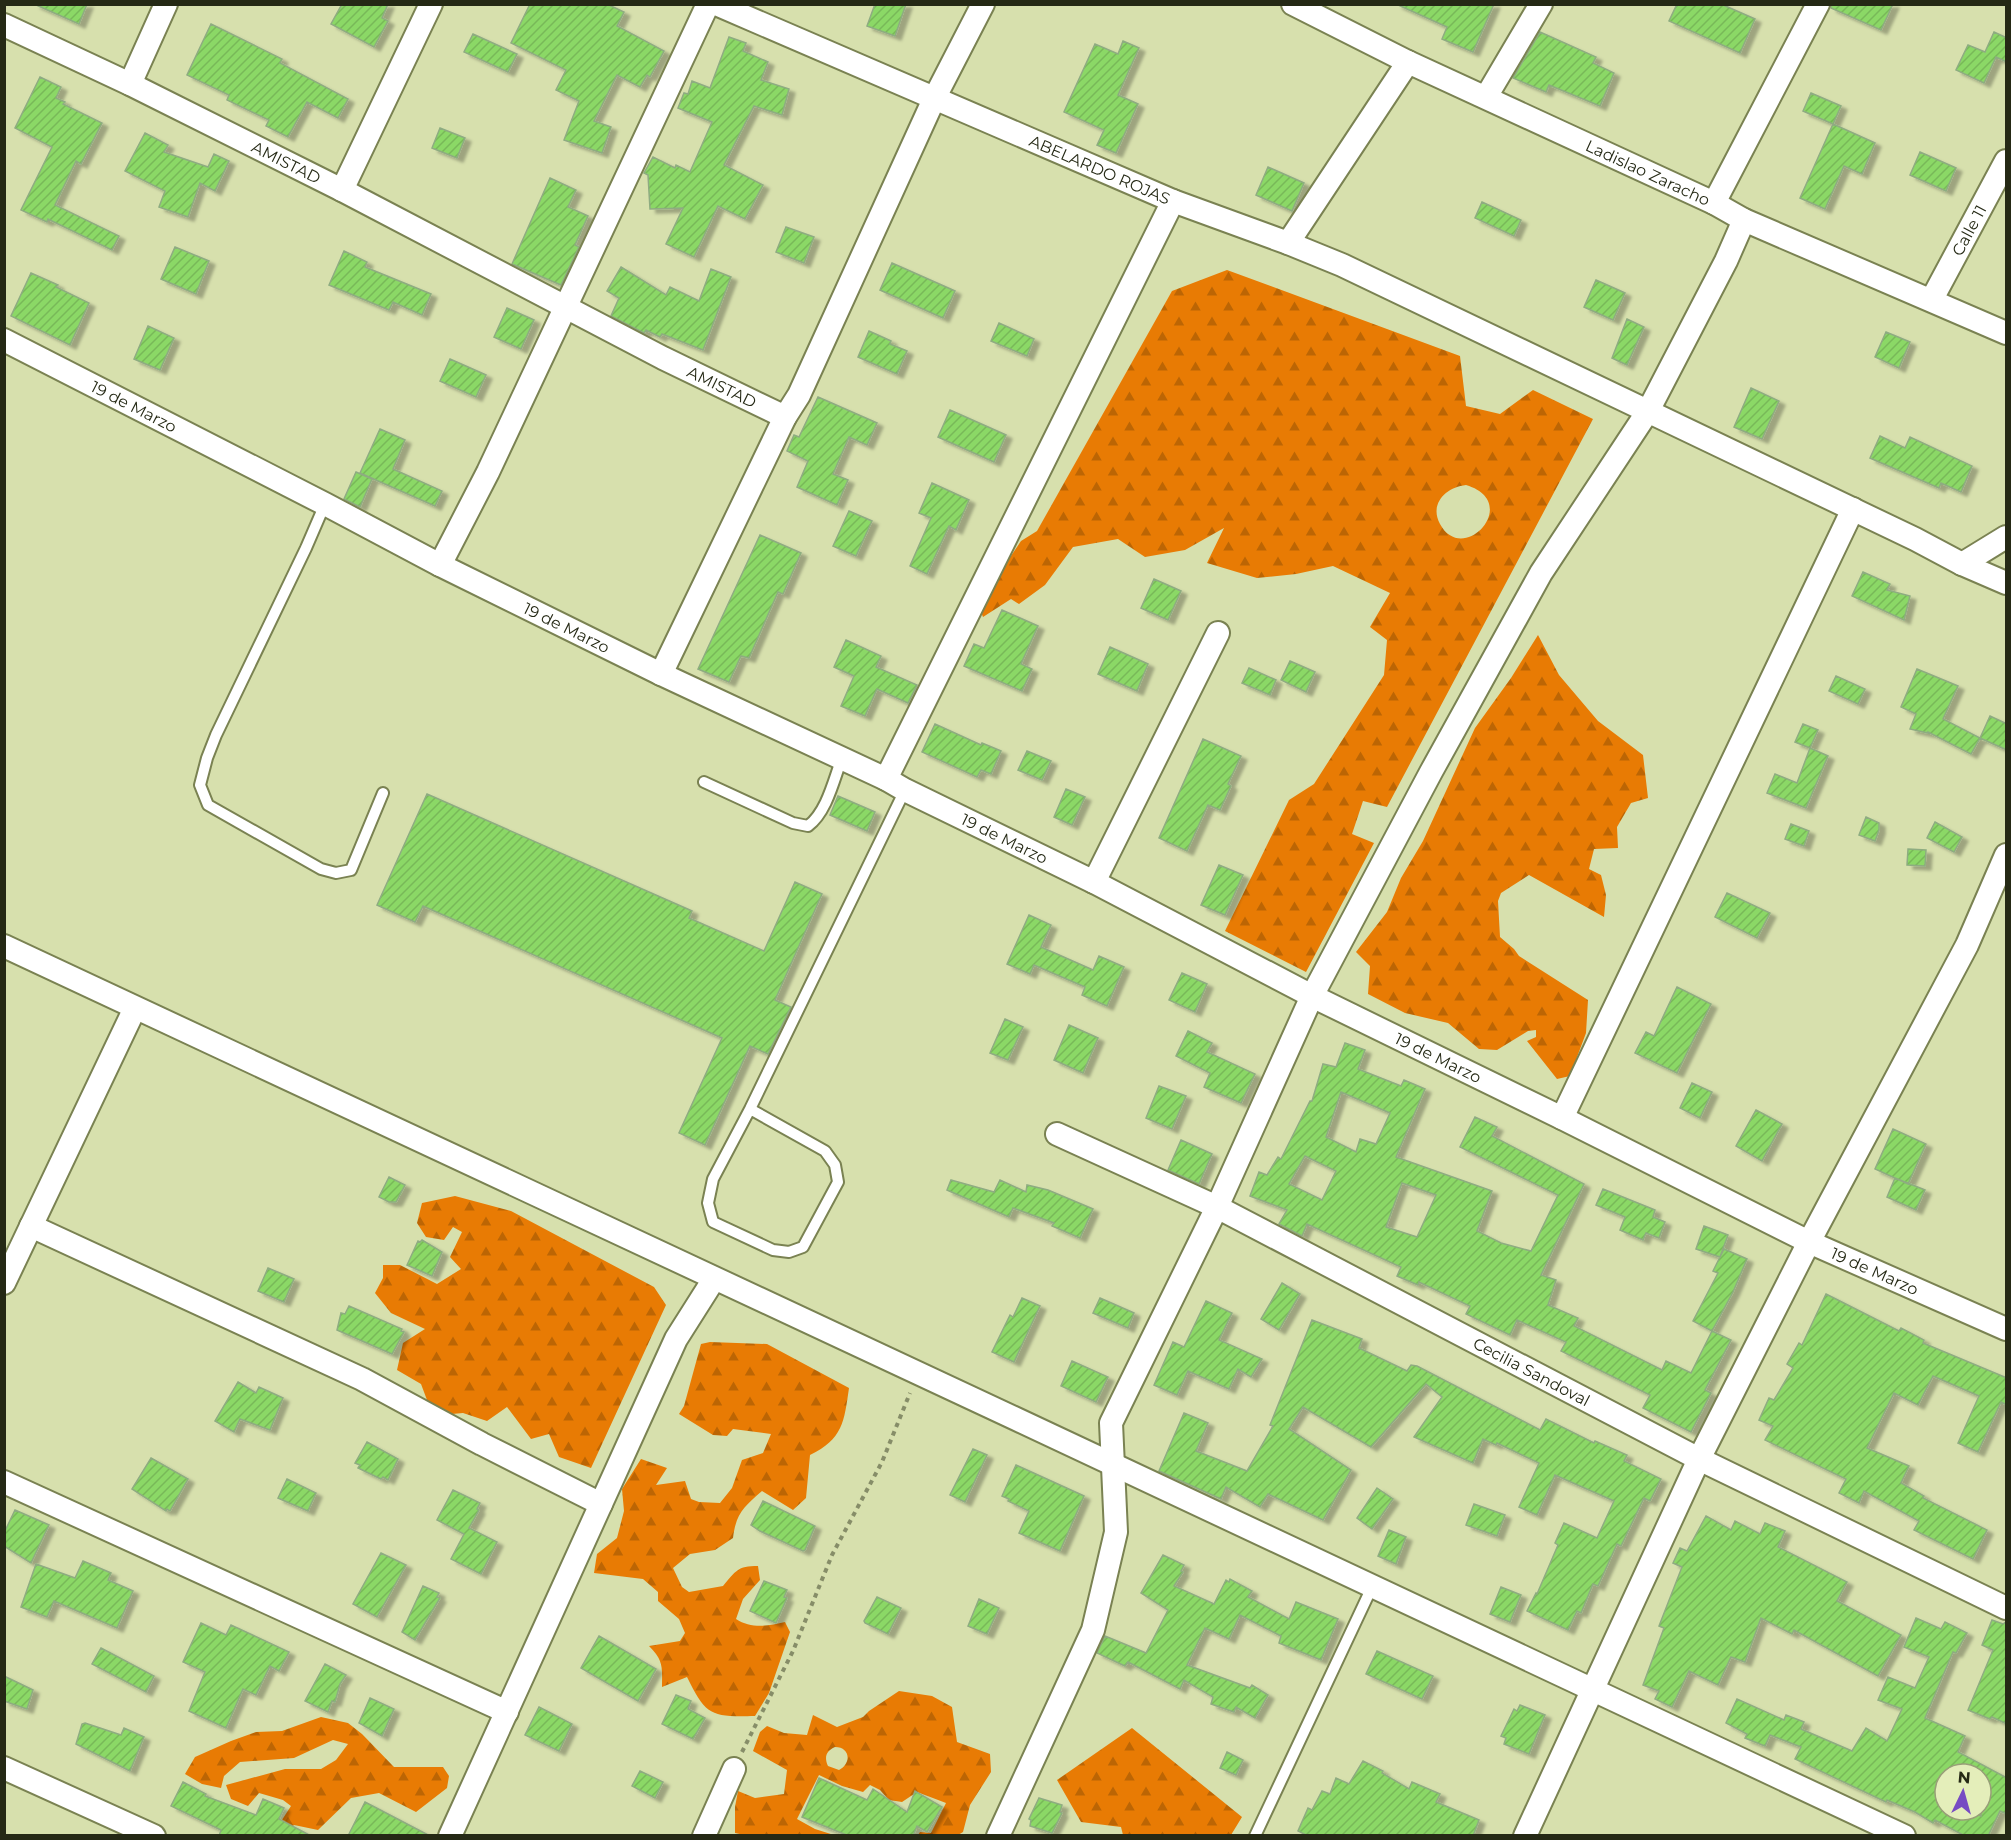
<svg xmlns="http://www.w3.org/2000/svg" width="2011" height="1840" font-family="Montserrat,sans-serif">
	<defs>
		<pattern id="forest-firs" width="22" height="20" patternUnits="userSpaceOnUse" patternTransform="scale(1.5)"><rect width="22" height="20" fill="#e87b04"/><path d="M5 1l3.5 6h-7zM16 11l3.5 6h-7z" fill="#bc6504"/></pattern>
		<pattern id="building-hatch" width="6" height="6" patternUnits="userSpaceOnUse" patternTransform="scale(1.5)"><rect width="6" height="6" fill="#8bd866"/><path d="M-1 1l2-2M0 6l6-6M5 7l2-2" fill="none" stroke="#78b958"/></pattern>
		<filter id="shadow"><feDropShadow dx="6" dy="4" stdDeviation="1.5" flood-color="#0004"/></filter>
	</defs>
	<rect width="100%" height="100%" fill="#d7e0ad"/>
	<path fill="url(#forest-firs)" fill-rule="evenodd" d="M1227,270L1460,356L1466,406L1500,414L1533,390L1593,419L1387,807L1363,801L1352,834L1374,843L1306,972L1225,931L1289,800L1314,784L1384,675L1387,640L1370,627L1390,593L1333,566L1296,574L1257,578L1207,563L1224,528L1185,550L1145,557L1118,539L1073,547L1045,585L1019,604L1011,599L983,617L979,607L992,584L1021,541L1037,531L1172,291ZM1466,485C1523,502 1463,567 1440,524C1429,504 1446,487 1466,485Z
		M1538,635L1559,675L1598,721L1643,755L1648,798L1631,803L1617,827L1618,848L1594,849L1589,869L1601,875L1606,895L1604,917L1529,875L1501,893L1498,901L1500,937L1514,949L1519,956L1588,1000L1586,1033L1570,1076L1557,1079L1527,1041L1536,1037V1030L1528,1031L1497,1050L1479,1049L1448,1023L1405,1013L1368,994L1370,966L1356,952L1387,912L1401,878L1423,841L1475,728L1511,678Z
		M455,1196L511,1211L654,1287L666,1305L591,1468L559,1457L549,1434L531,1439L507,1407L487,1421L463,1413L452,1414L430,1408L421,1384L397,1370L403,1343L425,1329L391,1313L375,1293L383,1278V1265H400L437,1284L461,1269L450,1257L462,1232L453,1227L444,1240L426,1237L417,1223L422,1203Z
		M710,1342L767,1344L849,1388C844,1422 843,1439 810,1455L806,1498L793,1510L762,1491C744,1507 736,1513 733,1538L715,1550L690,1554L673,1568L682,1587L689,1592L723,1586C736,1571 737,1566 758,1566L760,1580L743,1599L736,1619C751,1629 769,1626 785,1622L790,1632L769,1693L755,1716C711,1717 706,1716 687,1677L662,1687C662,1667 664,1661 649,1646L680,1641L685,1633L679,1619L658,1601V1592L643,1579L594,1573L597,1554L617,1538L624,1511L622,1489L641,1459L667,1468L656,1485L685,1481L691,1499L699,1502L720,1503L732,1488L742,1460L763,1453L771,1434L733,1429L727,1436L713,1435L679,1414L684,1406L701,1344Z
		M899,1691L932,1696L952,1707L957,1742L990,1754L991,1772L970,1805L963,1832L958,1835H918L920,1832L931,1833L946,1803L917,1792L902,1802L889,1800L880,1790L870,1785L863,1792L842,1786L819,1775L797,1819L815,1829L834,1835L749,1836L735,1833V1807L738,1791L755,1798L784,1794L787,1770L753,1751L760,1732L767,1726L784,1733L807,1735L813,1715L837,1727L863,1717L869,1711ZM835,1747C850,1747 852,1763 839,1770L828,1766C824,1757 826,1751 835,1747Z
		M321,1717L348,1723L362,1734L394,1767H443L449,1776L447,1788L416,1812L379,1793L351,1798L318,1830L294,1825L284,1835L278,1826L291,1806L283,1800L259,1793L248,1806L231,1799L226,1785L285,1769H321L336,1760L348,1744L333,1740L294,1758L240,1762L224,1776L221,1788L202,1784L185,1774L195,1757L231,1741L256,1732L282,1731Z
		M1132,1728L1242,1817L1231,1835H1123L1121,1827L1081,1822L1057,1780Z"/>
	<path fill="url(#building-hatch)" stroke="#8eac81" stroke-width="1.5" fill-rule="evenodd" filter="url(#shadow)" d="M34,4H87L79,24Z
		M342,4H388L382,18L388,21L374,47L331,24Z
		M530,4H607L624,12L617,26L664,51L650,77L647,75L640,87L617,75L594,121L611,127L602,153L564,140L579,101L556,90L566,70L511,43Z
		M875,4H906L895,36L867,26Z
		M1396,4H1494L1473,52L1442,39L1447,27Z
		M1677,4H1721L1755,19L1740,53L1669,21Z
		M1831,4H1893L1881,30L1831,8Z
		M211,24L282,59L280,63L348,99L338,118L307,102L288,137L266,126L269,120L227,100L229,95L187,75Z
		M1540,32L1596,57L1593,63L1614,73L1600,106L1549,85L1546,92L1513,78Z
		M1994,32L2007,38V62L1996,57L1984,83L1956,70L1968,45L1985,52Z
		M473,34L517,54L508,72L464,52Z
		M729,37L746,43L743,51L768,62L761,80L789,89L782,115L754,106L724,165L763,185L745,219L718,206L694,257L666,244L683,208L650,209L648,175L644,173L653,157L675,168L676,165L690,172L712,122L678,108L684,93L688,94L692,81L710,88Z
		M1123,41L1139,48L1118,95L1138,104L1116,153L1097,145L1104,130L1064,112L1095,44L1118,54Z
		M40,77L61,87L56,98L65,102L63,104L102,123L81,164L76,161L55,205L119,236L112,250L48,219L47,222L21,210L52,147L15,128Z
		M1811,93L1841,106L1833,124L1803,111Z
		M1833,124L1875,143L1862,174L1844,166L1825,209L1800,198Z
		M440,128L465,138L457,158L432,148Z
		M145,133L168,145L164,152L208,167L214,154L229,161L215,191L200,183L188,217L159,207L165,191L125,171Z
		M1920,152L1956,168L1946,191L1910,175Z
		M1268,167L1304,183L1292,211L1256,195Z
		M550,178L576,190L568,207L588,216L575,245L579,247L561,285L512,264Z
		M1482,202L1521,220L1514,236L1475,218Z
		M786,227L814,237L804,263L776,252Z
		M175,247L209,261L196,294L161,279Z
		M344,251L367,262L365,267L431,294L422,315L393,302L389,310L329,285Z
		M892,263L955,291L943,318L880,290Z
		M621,267L666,295L670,287L699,301L711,269L731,277L703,350L662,334L660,337L646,330L644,333L611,316L619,298L607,291Z
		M31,273L58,285L56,287L89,303L70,345L11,316Z
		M1596,280L1625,293L1613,320L1584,307Z
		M507,308L534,320L521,349L494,337Z
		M1627,319L1644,327L1627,365L1612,358Z
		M999,323L1034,339L1027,356L991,341Z
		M148,326L174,338L160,370L134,359Z
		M869,331L891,341L890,344L907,351L897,374L858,357Z
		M1886,332L1910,342L1899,368L1875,357Z
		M450,359L486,375L476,397L440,381Z
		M1751,388L1779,401L1762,439L1734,427Z
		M818,397L877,423L867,445L849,437L833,474L848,480L837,505L797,487L808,461L787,451L794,435L799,437Z
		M950,410L1006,435L994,462L938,437Z
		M380,429L405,440L393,469L442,491L435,506L360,473Z
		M1880,436L1905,448L1910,437L1972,466L1961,492L1941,483L1939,488L1870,458Z
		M356,472L372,479L360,507L344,499Z
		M932,483L969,500L956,530L949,526L927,574L910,566L931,518L919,513Z
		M849,511L872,521L856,556L833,546Z
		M760,535L801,553L783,594L778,592L749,658L741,656L729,682L698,669Z
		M1863,572L1890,584L1887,590L1910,596L1904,620L1852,596Z
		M1154,579L1181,591L1168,620L1141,608Z
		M1002,610L1038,626L1021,664L1032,669L1022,691L964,666L974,644L984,648Z
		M846,640L881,656L876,667L917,685L908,703L877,689L865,716L841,706L854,676L834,667Z
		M1110,647L1148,664L1137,691L1098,674Z
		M1290,661L1315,672L1306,692L1281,680Z
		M1249,668L1276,680L1270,695L1242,683Z
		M1917,669L1958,686L1943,719L1980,738L1971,754L1928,732V733L1910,729L1916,714L1901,707Z
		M1836,676L1865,689L1858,704L1829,691Z
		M1990,716L2007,724V750L1980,738Z
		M935,724L981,745L982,743L1001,751L991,774L981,770L977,777L922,752Z
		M1803,724L1818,730L1810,748L1795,742Z
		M1203,739L1241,756L1228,784L1231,786L1220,810L1208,805L1187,851L1159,838Z
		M1810,748L1828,756L1806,808L1767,793L1775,774L1797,783Z
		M1027,751L1051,761L1042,780L1018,770Z
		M1066,789L1085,797L1072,825L1054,817Z
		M427,794L692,911L689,918L764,951L795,882L822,894L775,1000L791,1007L768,1054L750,1046L705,1145L679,1133L722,1038L423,906L415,922L377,905Z
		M838,796L875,812L867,831L830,815Z
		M1866,817L1879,823V830L1875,841L1859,835Z
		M1935,822L1962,837L1954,852L1927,838Z
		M1791,824L1809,831L1804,846L1785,839Z
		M1908,849L1926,850L1925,866L1907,865Z
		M1219,865L1243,875L1225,915L1201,905Z
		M1727,893L1770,913L1757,938L1715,917Z
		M1029,915L1051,925L1041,947L1093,970L1099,956L1124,967L1107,1006L1082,995L1085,987L1034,965L1030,974L1007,964Z
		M1182,973L1207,984L1195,1012L1169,1000Z
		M1677,987L1711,1004L1677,1073L1635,1053L1646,1032L1654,1036Z
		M1005,1019L1023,1027L1008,1060L990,1053Z
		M1069,1025L1098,1038L1083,1073L1054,1060Z
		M1188,1031L1212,1043L1207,1052L1255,1074L1241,1103L1204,1087L1210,1073L1176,1056Z
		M1345,1043L1365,1050L1358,1069L1401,1086L1404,1080L1425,1089L1396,1157L1492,1191L1477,1231L1501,1243L1531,1251L1558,1195L1460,1147L1475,1117L1497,1127L1492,1136L1584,1184L1541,1275L1556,1280L1548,1305L1578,1318L1574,1326L1662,1370L1666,1361L1691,1373L1712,1331L1731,1340L1705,1390L1711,1393L1691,1432L1643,1408L1650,1395L1561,1351L1566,1342L1517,1320L1510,1335L1466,1314L1470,1306L1419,1282L1418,1285L1397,1276L1401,1267L1307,1224L1302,1236L1279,1224L1287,1210L1250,1196L1259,1172L1267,1175L1278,1157L1281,1159L1310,1101H1312L1323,1064L1336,1067ZM1341,1092L1390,1113L1376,1144L1360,1139L1356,1152L1326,1137ZM1305,1156L1336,1171L1322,1200L1289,1184ZM1402,1183L1436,1195L1417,1237L1386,1227Z
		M1692,1083L1712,1092L1700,1118L1680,1108Z
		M1159,1086L1186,1096L1172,1129L1146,1118Z
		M1756,1110L1782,1124L1762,1161L1736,1146Z
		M1893,1129L1926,1144L1908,1184L1875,1169Z
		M1181,1140L1212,1154L1199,1184L1168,1170Z
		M389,1177L405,1185L396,1202H389L379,1197Z
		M1895,1178L1925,1190L1916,1210L1887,1197Z
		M951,1180L994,1192L1000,1180L1026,1192L1027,1185L1048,1190L1093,1209L1080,1238L1052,1226L1054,1223L1013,1208L1009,1217L947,1190Z
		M1603,1189L1655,1210L1653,1217L1665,1222L1659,1238L1646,1233L1643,1240L1620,1230L1625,1217L1596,1205Z
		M1704,1226L1728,1235L1720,1257L1696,1249Z
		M422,1240L442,1252L432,1276L407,1265L418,1241L420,1242Z
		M1724,1249L1747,1259L1733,1292L1712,1331L1693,1321L1718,1273L1713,1271Z
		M268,1268L294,1279L284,1302L258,1291Z
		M1282,1283L1300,1294L1279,1330L1261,1319Z
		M1826,1294L1899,1331L1901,1328L1924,1340L1923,1343L2007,1378V1405L2001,1402L1978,1452L1958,1443L1979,1396L1933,1376L1918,1405L1894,1393L1867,1448L1909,1466L1901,1483L1924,1496L1923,1498L1987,1530L1973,1559L1914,1530L1919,1521L1864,1491L1859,1503L1839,1493L1846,1479L1765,1440L1773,1426L1759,1420L1769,1398L1774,1400L1793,1368L1787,1364L1799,1343L1802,1345Z
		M1022,1298L1040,1306L1014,1362L992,1352L1010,1315L1013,1317Z
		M1100,1298L1134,1313L1128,1328L1093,1313Z
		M1206,1301L1232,1313L1219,1340L1262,1359L1251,1377L1238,1369L1229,1389L1188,1371L1177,1395L1154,1385L1173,1342L1184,1347Z
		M349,1306L402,1329L401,1331L404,1332L392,1354L337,1330L341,1313L345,1314Z
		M1312,1320L1362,1339L1359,1348L1407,1371L1411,1365L1417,1366L1540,1430L1546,1419L1594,1443L1595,1441L1627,1455L1624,1461L1661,1479L1650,1501L1644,1498L1621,1546L1617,1544L1598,1586L1593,1584L1581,1613L1577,1611L1568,1630L1527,1611L1536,1593L1537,1594L1558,1545L1555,1543L1564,1523L1597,1538L1614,1501L1555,1475L1537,1515L1519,1507L1539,1463L1497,1443L1496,1445L1483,1439L1473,1463L1414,1437L1442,1397L1426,1384L1371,1447L1303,1407L1289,1429L1351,1470L1323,1520L1268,1494L1260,1507L1226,1487L1221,1499L1159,1471L1184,1413L1208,1423L1196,1451L1247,1471L1273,1426L1270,1425Z
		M1072,1361L1108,1377L1096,1402L1061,1386Z
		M238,1382L256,1393L259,1387L283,1398L270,1430L240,1419L234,1432L215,1421Z
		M367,1442L398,1459L388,1480L383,1477L381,1479L358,1468L360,1465L355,1463Z
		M973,1449L987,1455L965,1502L950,1495Z
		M151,1458L188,1479L170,1511L167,1509L166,1511L132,1489Z
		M1016,1465L1084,1496L1060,1551L1019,1533L1029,1511L1008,1501L1009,1499L1002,1496Z
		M287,1479L316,1493L308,1511L278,1498Z
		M1377,1488L1393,1499L1372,1529L1357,1518Z
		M453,1490L480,1503L477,1509L479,1510L469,1528L497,1542L481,1574L451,1559L464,1534L437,1520Z
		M763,1501L815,1526L805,1550L803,1551L760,1531L751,1525Z
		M1474,1504L1505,1515L1497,1536L1466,1525Z
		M15,1510L49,1525L31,1563L4,1546V1533Z
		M1706,1516L1731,1530L1735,1521L1760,1534L1765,1523L1785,1531L1778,1547L1847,1582L1837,1601L1901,1635L1878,1676L1794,1630L1792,1634L1761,1618L1745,1662L1731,1657L1718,1685L1689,1671L1672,1707L1655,1699L1659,1691L1643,1685L1664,1628L1659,1626L1682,1567L1673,1563L1680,1548L1687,1551Z
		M1389,1530L1406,1537L1396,1564L1378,1556Z
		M381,1553L406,1565L377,1617L353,1604Z
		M1163,1555L1184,1565L1181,1571L1183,1572L1174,1586L1214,1604L1226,1580L1229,1582L1230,1579L1252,1591L1248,1597L1289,1619L1296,1602L1338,1619L1321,1660L1279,1643L1281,1636L1240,1615L1229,1639L1205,1628L1187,1665L1250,1688L1252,1685L1268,1695L1255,1718L1236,1707L1234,1712L1211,1704L1213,1697L1184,1680L1180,1689L1128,1662L1125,1666L1097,1653L1105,1636L1146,1653L1168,1610L1141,1593Z
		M83,1561L111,1573L108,1580L133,1591L117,1628L54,1601L47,1617L21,1607L36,1564L75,1578Z
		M764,1581L787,1590L784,1597L787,1598L776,1623L750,1611Z
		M423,1586L439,1593L437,1597L440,1598L415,1640L402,1632Z
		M1501,1587L1521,1595L1510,1622L1490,1614Z
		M877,1597L901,1608L888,1634L865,1623L864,1621Z
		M979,1599L999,1608L987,1634L968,1626Z
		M1916,1618L1941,1629L1945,1622L1967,1633L1956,1653L1953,1652L1925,1718L1965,1736L1958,1752L2007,1778V1814L2000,1811L1988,1836H1965L1935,1820L1933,1823L1915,1812L1887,1800L1886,1802L1795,1759L1801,1747L1770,1735L1765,1746L1745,1738L1747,1734L1726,1723L1737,1699L1784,1720L1786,1715L1804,1722L1801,1729L1852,1751L1866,1728L1887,1741L1902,1709L1878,1700L1888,1677L1915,1688L1929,1657L1904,1647ZM1945,1774H1981V1816L1968,1810H1945Z
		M1992,1620L2003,1624L2007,1621V1724L1992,1717L1990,1719L1968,1710L1993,1650L1982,1645Z
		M201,1623L226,1635L231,1625L289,1652L279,1671L270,1666L256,1695L243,1689L226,1728L189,1711L205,1672L183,1662Z
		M599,1636L656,1669L638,1701L581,1668Z
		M101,1648L154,1676L146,1692L92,1664Z
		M1377,1651L1433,1676L1422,1699L1366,1674Z
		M325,1664L346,1675L340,1684L335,1702L332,1701L328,1712L305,1701Z
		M4,1676L33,1690L27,1709L4,1701Z
		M676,1695L691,1701L688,1709L705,1718L693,1739L662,1724Z
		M370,1698L394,1709L382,1736L359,1723Z
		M1520,1705L1545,1715L1529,1754L1504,1744L1506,1738L1501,1736L1514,1709L1517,1711Z
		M539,1707L572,1724L559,1751L525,1735Z
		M85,1723L121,1735L124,1728L144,1737L130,1771L76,1744L82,1724Z
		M1227,1752L1243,1760L1236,1775L1220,1768Z
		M1363,1761L1383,1771L1382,1773L1409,1789L1412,1782L1440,1794L1436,1802L1479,1820L1473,1836H1308L1298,1831L1308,1808L1312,1810L1322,1791L1330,1794L1336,1778L1349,1784Z
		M640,1771L663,1782L655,1798L632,1786Z
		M819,1778L867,1800L873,1789L907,1812L915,1791L942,1807L927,1832L917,1826L913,1836H849L802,1817Z
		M183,1782L206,1794L205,1796L256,1815L263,1799L284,1808L279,1819L311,1836H219L221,1830L171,1806Z
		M1039,1798L1062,1805L1060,1812L1062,1813L1052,1833L1030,1826L1031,1820L1029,1819Z
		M365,1802L430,1836H348Z"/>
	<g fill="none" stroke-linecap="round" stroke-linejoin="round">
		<defs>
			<path id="service" d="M325,504L306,548L216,735L207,758L200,785L208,805L321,869L336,873L351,870L383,793
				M704,782L793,823L808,826C827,812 834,779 842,758
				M750,1109L825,1151L835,1165L838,1182L803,1247L789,1252L773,1250L713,1222L708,1203L713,1179L750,1109L905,790
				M1255,1836L1373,1585"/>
			<g id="minor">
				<path id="s1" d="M716,4L1173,201L1288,243L1408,62"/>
				<path id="s2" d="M1293,4L1408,62L1714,203L1744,220L2006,333"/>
				<path id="s3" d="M4,25L130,84L342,190L663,358L785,417"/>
				<path d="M130,84L166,4"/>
				<path d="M1486,97L1541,4"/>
				<path d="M342,190L431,4"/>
				<path d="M1714,203L1818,4"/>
				<path d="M1288,243L1342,265L1915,539L1962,564L2006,583"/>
				<path id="s4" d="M1932,299L2006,161"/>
				<path id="s5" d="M4,340L325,504L440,565L661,674L886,779L905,790L1094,882L1312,996L1562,1118L1809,1242L2006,1329"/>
				<path d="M1962,564L2006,537"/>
				<path d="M440,565L488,472L708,4"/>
				<path d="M661,674L785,417L799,395L934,99L983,4"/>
				<path d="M886,779L1173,201"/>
				<path d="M1094,882L1218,633"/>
				<path d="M4,946C636,1246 1273,1534 1904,1836"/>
				<path d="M1562,1118L1853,509"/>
				<path id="s6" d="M1057,1134L1217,1207L1699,1459L2006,1608"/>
				<path d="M31,1226L362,1379L482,1444L601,1504"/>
				<path d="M4,1283L135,1008"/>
				<path d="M4,1482L507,1712"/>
				<path d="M4,1768L154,1836"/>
				<path d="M450,1836L676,1339L714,1279"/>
				<path d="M704,1836L734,1769"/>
				<path d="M998,1836L1093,1630L1116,1532L1111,1423L1217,1207L1312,996L1431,772L1541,573L1648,411L1726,261L1744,220"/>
				<path d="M1525,1836L1699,1459L1809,1242L1967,945L2006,855"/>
			</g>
		</defs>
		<use href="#service" stroke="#7a8252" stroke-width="14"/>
		<use href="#minor" stroke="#7a8252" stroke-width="26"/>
		<path stroke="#868d68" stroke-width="4" stroke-dasharray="4.5 4.5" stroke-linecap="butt" d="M742,1752L793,1651L832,1555L882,1462L910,1393"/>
		<use href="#service" stroke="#fff" stroke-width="10"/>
		<use href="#minor" stroke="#fff" stroke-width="22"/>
	</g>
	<g text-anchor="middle" stroke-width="4.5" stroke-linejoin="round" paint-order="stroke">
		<g font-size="16" fill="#252915" stroke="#e4eeba">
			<text dy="6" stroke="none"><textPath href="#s3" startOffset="314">AMISTAD</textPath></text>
			<text dy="6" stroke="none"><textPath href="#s1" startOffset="418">ABELARDO ROJAS</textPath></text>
			<text dy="6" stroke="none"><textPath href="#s2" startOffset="393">Ladislao Zaracho</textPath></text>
			<text dy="6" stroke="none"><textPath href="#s4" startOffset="78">Calle 11</textPath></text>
			<text dy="6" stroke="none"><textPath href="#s3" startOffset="804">AMISTAD</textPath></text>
			<text dy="6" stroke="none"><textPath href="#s5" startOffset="146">19 de Marzo</textPath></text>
			<text dy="6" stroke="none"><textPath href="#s5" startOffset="632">19 de Marzo</textPath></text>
			<text dy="6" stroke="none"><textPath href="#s5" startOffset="1118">19 de Marzo</textPath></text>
			<text dy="6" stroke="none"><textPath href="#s5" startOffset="1604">19 de Marzo</textPath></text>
			<text dy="6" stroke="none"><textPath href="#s5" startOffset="2090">19 de Marzo</textPath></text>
			<text dy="6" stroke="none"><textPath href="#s6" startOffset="531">Cecilia Sandoval</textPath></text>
		</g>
	</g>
	<rect width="2011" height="1840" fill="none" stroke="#252915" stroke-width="12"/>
	<g transform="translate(1963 1792) rotate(5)"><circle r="28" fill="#e4eeba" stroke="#989f78" stroke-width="1.5"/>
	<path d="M0-4.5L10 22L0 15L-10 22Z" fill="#774bc3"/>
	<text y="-9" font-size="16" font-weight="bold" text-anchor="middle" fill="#252915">N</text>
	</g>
</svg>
